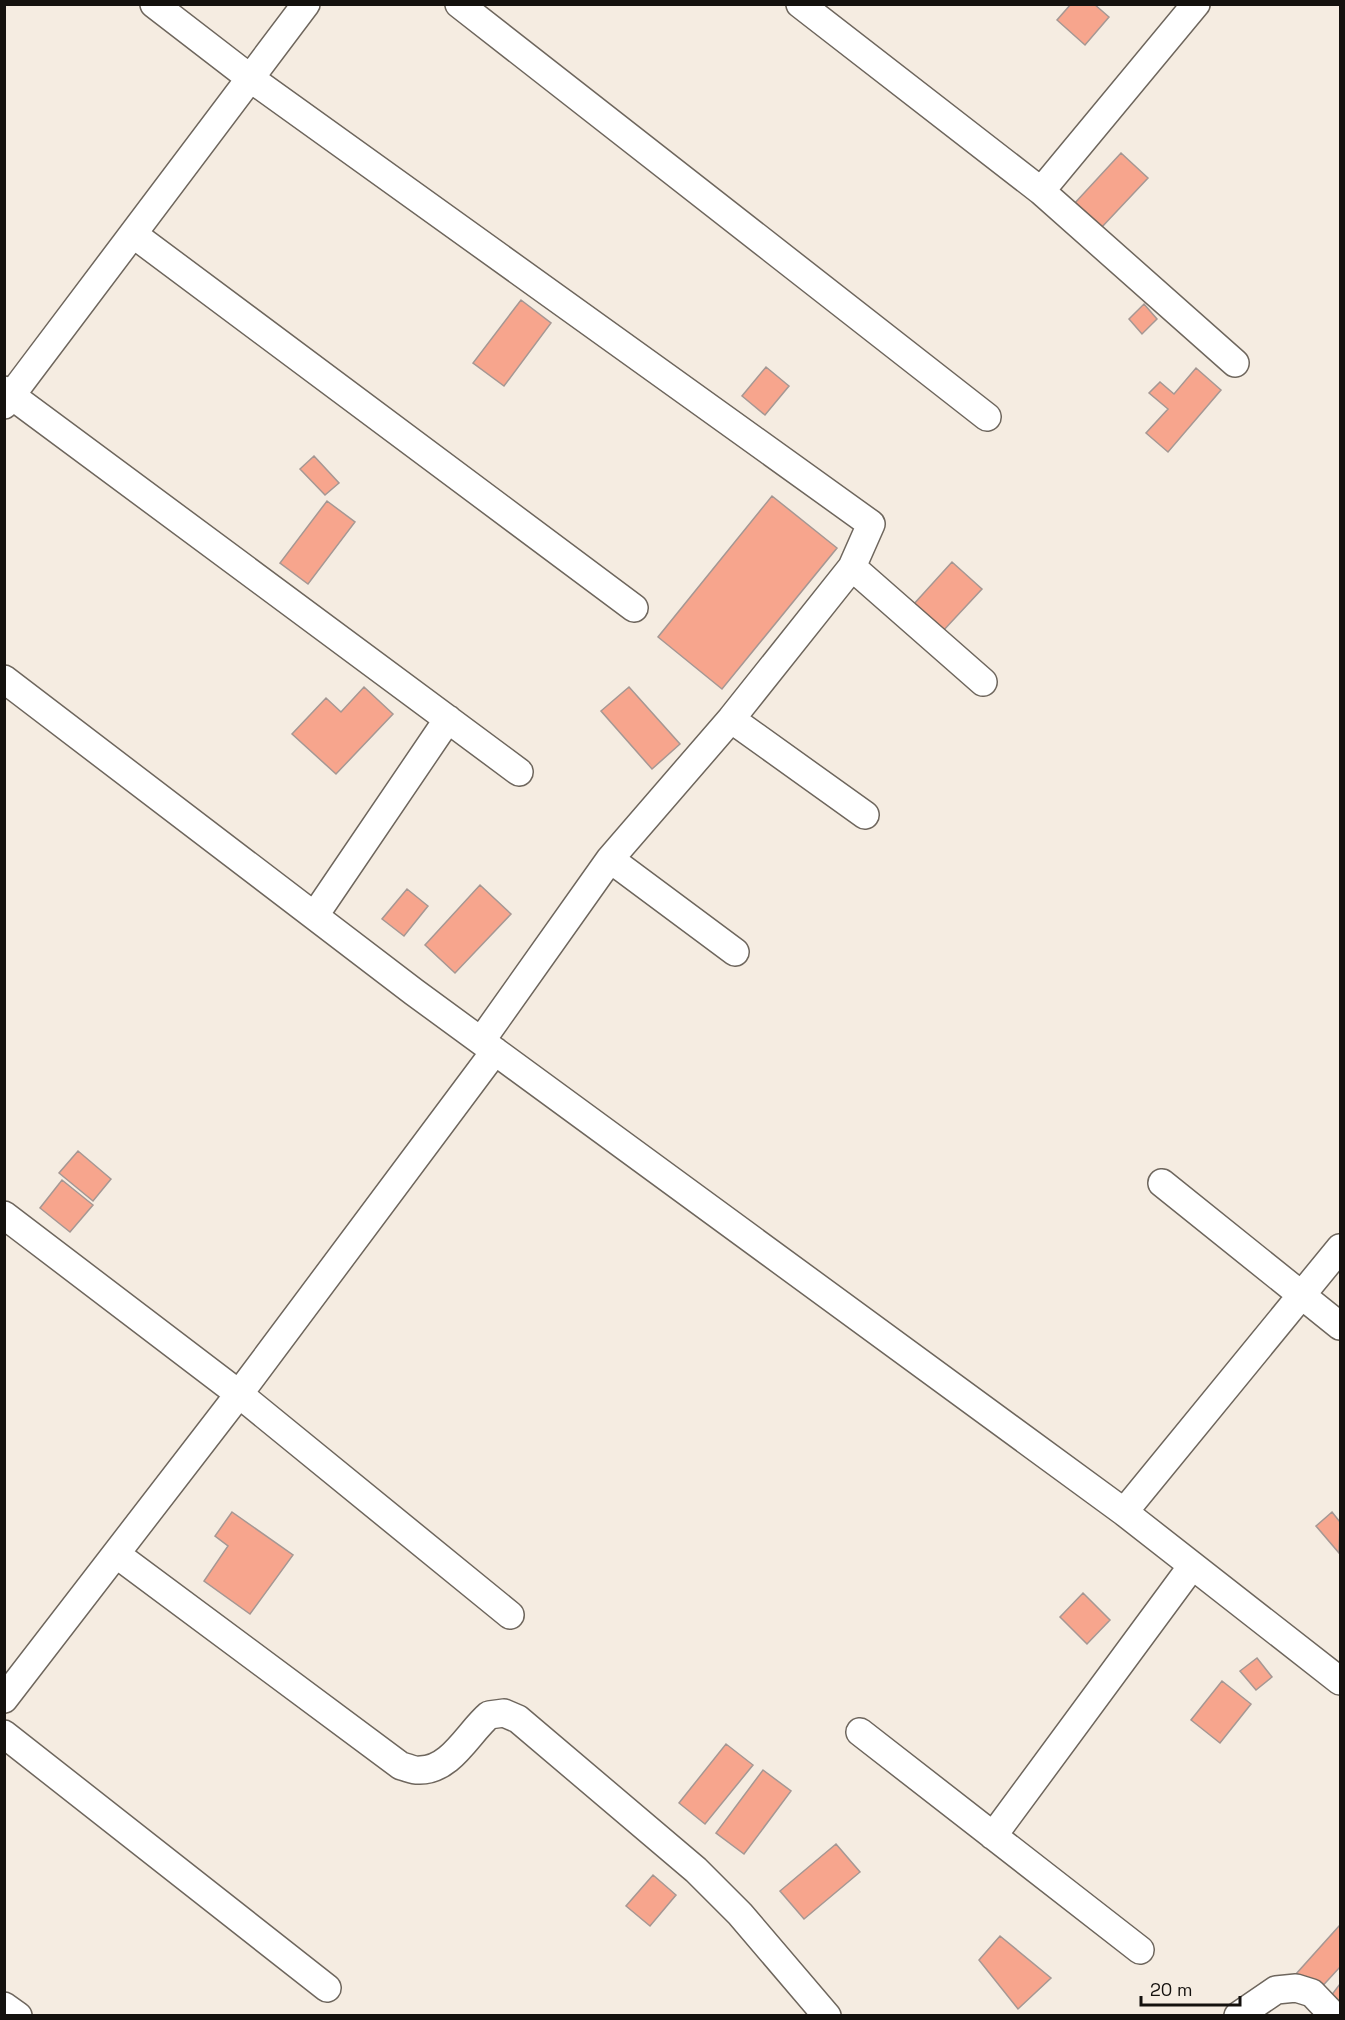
<svg xmlns="http://www.w3.org/2000/svg" width="1345" height="2020" font-family="'Space Grotesk',sans-serif">
	<rect width="100%" height="100%" fill="#f5ece1"/>
	<path fill="#f7a58d" stroke="#a59793" stroke-width="1.5" d="M1071,4H1094L1109,17L1085,45L1057,20Z
		M1121,153L1148,178L1101,228L1074,204Z
		M521,300L551,323L504,386L473,363Z
		M1144,304L1157,319L1142,334L1129,319Z
		M766,367L789,386L765,415L742,396Z
		M1196,368L1221,390L1168,452L1146,433L1168,409L1149,393L1160,382L1174,394Z
		M314,456L339,483L325,495L300,469Z
		M772,496L837,548L722,689L658,637Z
		M327,501L355,522L308,584L280,563Z
		M952,562L982,589L942,632L913,605Z
		M364,687L393,714L336,774L292,734L326,698L341,712Z
		M629,687L680,744L652,769L601,711Z
		M480,885L511,914L455,973L425,945Z
		M407,889L428,906L404,936L382,919Z
		M78,1151L111,1179L93,1201L59,1173Z
		M62,1180L93,1205L70,1232L40,1208Z
		M232,1512L293,1555L250,1614L204,1581L228,1546L215,1536Z
		M1332,1512L1340,1522L1339,1553L1316,1526Z
		M1083,1593L1110,1620L1087,1644L1060,1617Z
		M1257,1658L1272,1677L1256,1690L1240,1671Z
		M1222,1681L1251,1704L1220,1743L1191,1720Z
		M726,1744L753,1765L705,1824L679,1803Z
		M763,1770L791,1791L744,1854L716,1833Z
		M836,1844L860,1872L804,1919L780,1891Z
		M653,1875L676,1895L650,1926L626,1906Z
		M1340,1925V1967L1317,1992L1296,1974Z
		M1000,1936L1051,1978L1018,2009L979,1960Z
		M1340,1984V2011L1327,2001Z"/>
	<g fill="none" stroke-linecap="round" stroke-linejoin="round">
		<defs>
			<path id="street" d="M154,4L250,78L871,524L852,567L731,719L610,859L481,1041
				M459,4L987,417
				M800,4L1041,191L1235,363
				M1041,191L1196,4
				M133,234L634,608
				M4,390L519,772
				M4,405L306,4
				M852,567L983,682
				M4,679L414,992L1124,1512L1340,1681
				M731,719L865,815
				M610,859L735,952
				M315,915L448,719
				M1162,1183L1340,1326
				M4,1215L239,1394L510,1615
				M1124,1512L1340,1248
				M116,1554L401,1766C407,1767 414,1771 420,1770C451,1770 468,1733 489,1715L504,1713L518,1719L696,1870L740,1914L827,2016
				M4,1699L239,1394L495,1051
				M860,1732L1140,1950
				M4,1734L327,1988
				M993,1836L1192,1566
				M4,2006L18,2016
				M1238,2016L1276,1990L1296,1988L1312,1993L1334,2016"/>
		</defs>
		<use href="#street" stroke="#6e665d" stroke-width="30"/>
		<use href="#street" stroke="#fff" stroke-width="27"/>
	</g>
	<rect width="1345" height="2020" fill="none" stroke="#14110e" stroke-width="12"/>
	<path d="M1141 1996v9h99v-9" fill="none" stroke="#14110e" stroke-width="3"/>
	<text x="1150" y="1996" font-size="18" fill="#14110e" stroke="#f5ece1" stroke-width="4.5" paint-order="stroke">20 m</text>
</svg>
